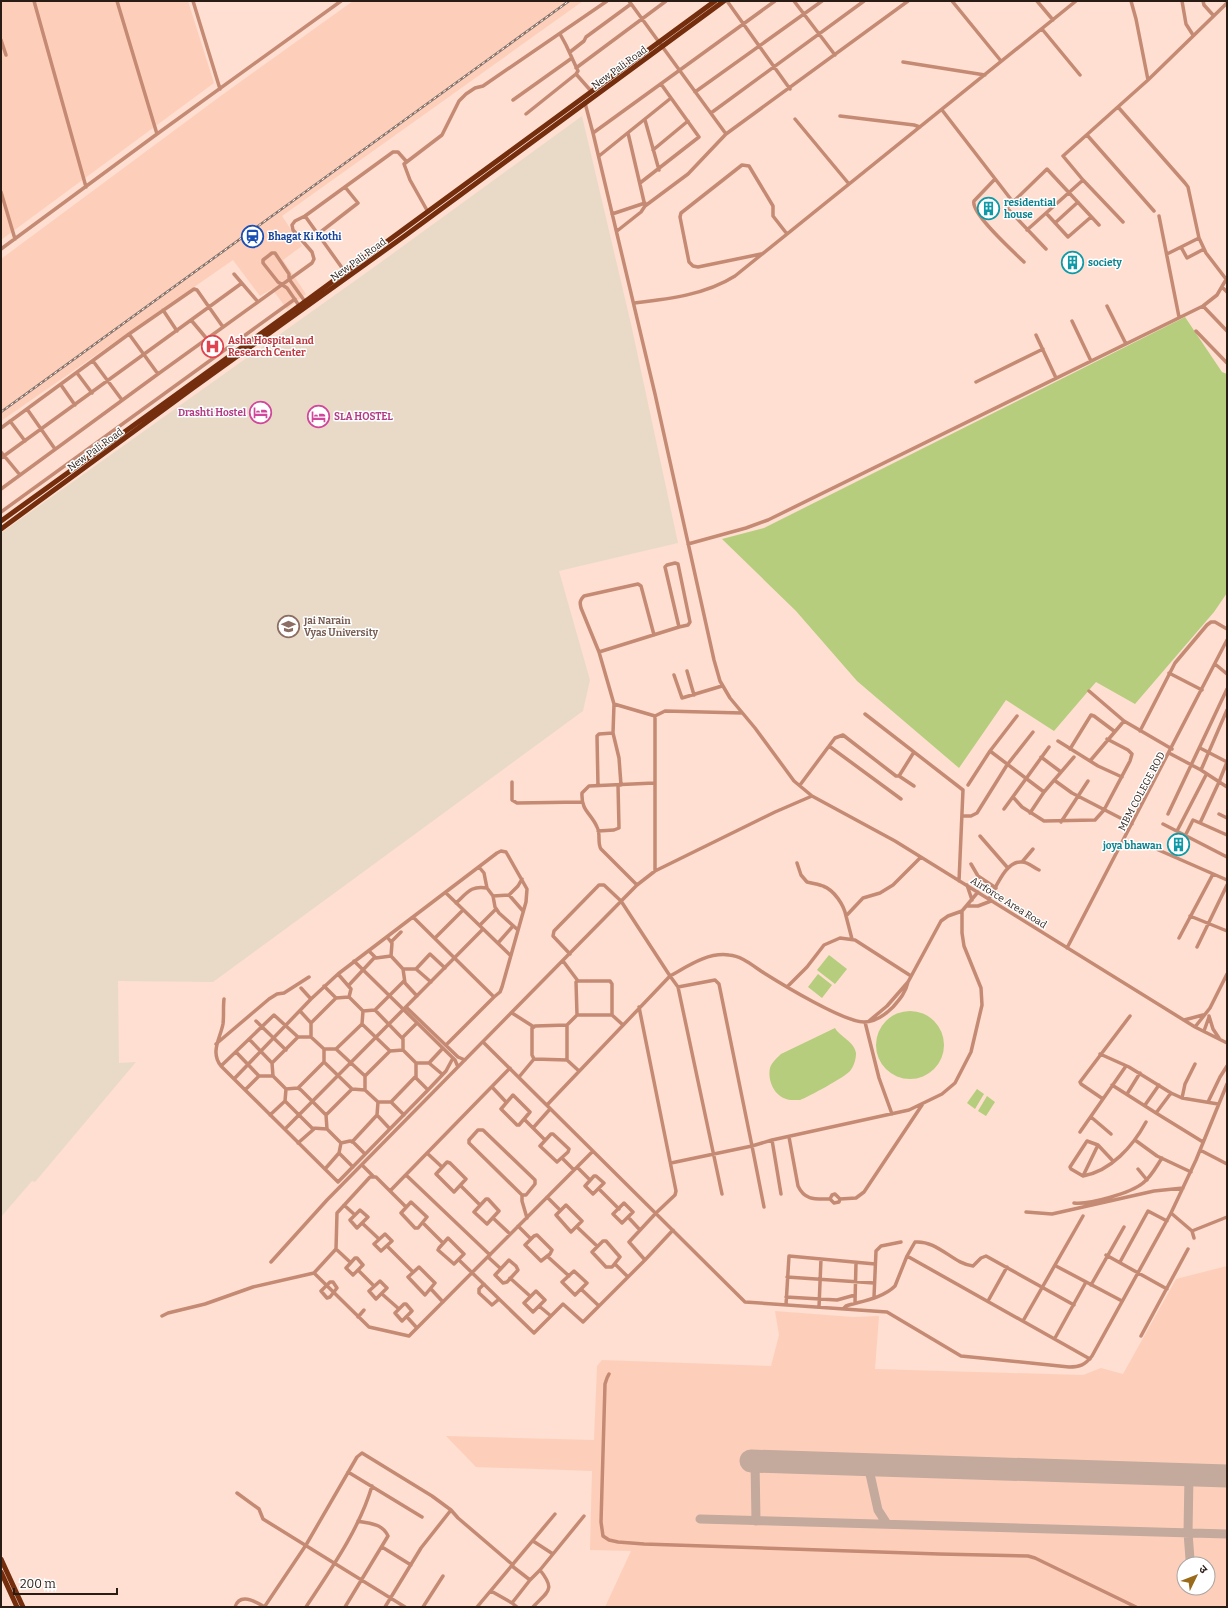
<svg xmlns="http://www.w3.org/2000/svg" width="1228" height="1608" font-family="Bitter,'Noto Sans Devanagari',serif">
	<rect width="100%" height="100%" fill="#fedfd1"/>
	<path fill="#fdcfba" fill-rule="evenodd" d="M1,1H188L214,83L1,240Z
		M353,1H583L282,216L302,246L283,260L306,294L287,309L272,289L260,296L233,260L1,421V259L222,95Z
		M1227,1266V1607H605L631,1551L590,1550L592,1471L476,1467L446,1436L594,1440L597,1366L602,1360L771,1366L779,1335L775,1311L853,1317L879,1316L875,1369L1083,1375L1101,1368L1123,1374L1176,1279ZM1184,1564H1208V1588H1184Z"/>
	<path fill="#e9dac8" d="M582,116L631,324L678,543L559,571L590,680L583,711L213,982L118,981L119,1063L136,1062L35,1182L32,1181L1,1217V533L377,265Z"/>
	<path fill="#b5cd7d" d="M1185,317L1222,372L1227,374V593L1214,612L1135,704L1096,682L1054,731L1006,700L959,768L857,681L796,611L722,539L764,528Z
		M829,955L847,969L835,984L817,970Z
		M818,974L832,985L822,998L808,987Z
		M876 1045a34 34 0 1 1 68 0a34 34 0 1 1-68 0Z
		M835,1028C840,1037 854,1041 856,1053C856,1059 854,1066 850,1071C845,1077 808,1097 800,1100C798,1100 793,1100 791,1100C776,1099 767,1082 770,1068C772,1062 777,1058 781,1054Z
		M977,1089L984,1094L975,1109L967,1103Z
		M987,1096L995,1102L986,1116L978,1111Z"/>
	<g fill="none" stroke-linecap="round" stroke-linejoin="round">
		<path stroke="#c4a99d" stroke-width="9" d="M755,1461L756,1521
			M868,1465L878,1510L887,1524
			M1189,1475L1188,1533L1190,1559
			M700,1519L1227,1534"/>
		<path stroke="#c4a99d" stroke-width="23" d="M751,1461L1227,1476"/>
		<path stroke="#c58a73" stroke-width="3.5" d="M34,1L86,187
			M117,1L157,134
			M193,1L220,89
			M629,1L726,134
			M727,1L790,89
			M794,1L835,55
			M952,1L1001,61
			M1037,1L1053,20
			M1182,1L1186,24L1193,35
			M1203,1L1204,5L1213,15
			M1042,29L1080,75
			M560,34L566,45L578,71L576,74L591,91
			M1,40L6,55
			M570,52L584,41L586,37L631,4
			M903,62L985,75
			M576,68L666,1
			M1148,80L1227,3
			M695,92L822,1
			M513,100L572,58
			M585,103L593,133L655,394L714,660L720,681L730,698L755,728L794,781L812,796L895,841L1195,1027L1227,1043
			M1118,107L1185,183L1188,187L1199,238L1206,253L1226,279
			M942,110L1013,202L1047,169L1099,225
			M711,113L864,1
			M526,114L576,74
			M840,116L914,125L920,127
			M795,119L849,184
			M645,120L659,170
			M593,133L775,1
			M628,133L645,206
			M1087,135L1154,211
			M653,150L688,121
			M599,156L671,98
			M995,179L974,201C970,213 1014,252 1024,262
			M1083,180L1123,222
			M640,183L699,137L661,84
			M1,192L15,239
			M1013,202L1007,208L1046,249
			M428,212L410,180L404,164L442,135L459,101L466,94L475,88L483,86L607,1
			M1046,213L1068,237L1091,217
			M612,214L645,203
			M305,216L345,272
			M1159,216L1179,317
			M1055,223L1078,202
			M1027,230L1083,180L1063,156L1148,80L1136,19L1131,1
			M617,231L641,212L645,206L688,174L726,134L908,1
			M318,234L358,203L345,187
			M1181,247L1187,258L1204,249
			M1,249L157,134L341,1
			M761,254L698,267L693,266L689,262L680,217L681,213L742,165L749,166L773,206V216L787,234
			M1167,254L1199,238
			M234,274L258,302
			M1222,287L1227,292
			M634,303C668,299 705,295 735,276L1076,1
			M1107,306L1126,344
			M1203,306L1227,331
			M300,307L287,288L278,282L263,263V260L272,253H275L289,274V279L306,303
			M163,310L177,331
			M191,320L207,339
			M1072,321L1091,361
			M1196,331L1227,363
			M129,334L194,289L197,290L223,327
			M1036,335L1056,378
			M93,361L122,400
			M77,373L92,393
			M158,374L312,263L314,259L312,252L293,230L292,225L295,221L305,216L393,152H398L406,161
			M976,382L1043,349
			M61,385L75,405
			M27,409L55,449
			M10,421L25,441
			M1,428L129,334L158,374L1,489
			M1,452L20,475
			M1,458L242,283
			M1,512L295,299
			M688,544L746,528L768,520L1203,306L1217,295L1227,278
			M675,563L678,564L690,622L688,625L679,627L665,567L667,565Z
			M654,635L641,586L638,584L584,596C579,601 580,603 581,608L599,652L614,704L655,716
			M599,652L679,627
			M1215,664L1227,674
			M687,671L694,695
			M1169,673L1202,690
			M674,675L682,698L722,686
			M1089,691L1124,721L1172,749
			M614,704L613,733L619,758L621,785
			M865,714L963,790L959,881
			M1140,731L1175,663L1207,625L1211,622H1215L1227,629
			M1058,741L1098,766L1122,777
			M829,746L901,799
			M1200,748L1227,762
			M1070,749L1091,715L1094,716L1114,731
			M990,751L1044,792
			M1169,753L1201,770L1227,787
			M1041,757L1061,772
			M1090,761L1124,721
			M1227,762L1219,782L1200,823L1227,835
			M1201,770L1227,710
			M899,776L914,786
			M1054,780L1072,793L1132,824
			M512,782V800L517,803L582,802
			M800,785L835,738L843,735L896,776H899L914,752
			M968,785L990,751L1017,716
			M598,786L597,736L599,734L613,733
			M1013,797L1022,807L1044,821L1095,820L1104,810L1130,761L1132,754L1128,750L1107,739
			M1004,809L1049,747
			M1030,813L1044,792L1074,757
			M1168,814L1227,689
			M1219,814L1227,818
			M962,816H971L977,813L1007,765L1033,732
			M1061,822L1088,781
			M1163,824L1227,857
			M598,831L614,830L619,828L618,785
			M1177,831L1206,775
			M980,836L1007,867
			M1185,836L1193,820L1200,823
			M1154,848L1227,880
			M1022,862L1033,849
			M797,863L801,875L807,882C812,883 818,884 823,886C834,890 844,905 846,916
			M971,864L978,876L996,888
			M479,867L484,873L487,888L493,896L495,907L499,913L518,930
			M655,871V716L665,711L742,713
			M637,885L601,849C597,843 601,834 597,827C591,813 581,811 582,793L589,786L654,783
			M967,885L972,900
			M446,893L510,955
			M509,895L523,911
			M493,896L509,895L518,886L522,879
			M989,899C996,888 1006,860 1022,862C1028,862 1034,868 1039,870
			M456,903C467,893 471,885 487,888
			M968,906H978L991,901
			M1190,916L1227,931
			M413,917L494,997
			M480,925L496,909
			M387,937L392,943L391,956L403,969L405,983L417,996
			M435,938L463,910
			M1179,938L1213,874
			M852,939L846,916L863,898L880,893L893,885L921,857
			M391,942L401,932
			M498,943L513,926
			M1197,947L1227,885
			M1067,948L1227,640
			M369,951L376,958L391,956
			M570,954L553,936L554,931L599,885H604L621,901L670,976C688,966 708,952 729,955C742,956 753,966 764,973C783,985 844,1022 864,1022C876,1022 885,1015 893,1007C900,999 906,992 908,982
			M354,961L455,1060L458,1067
			M563,961L578,981
			M403,969H416L431,982
			M416,969L430,954L445,968
			M338,974L351,989L349,997
			M349,985L375,957
			M324,986L336,998L349,997
			M787,987L807,967L824,945L840,938L855,940L911,976
			M301,988L311,999
			M349,997L363,1011L375,1010L403,1039V1050
			M406,1007L458,1057L465,1060
			M375,1010L404,981
			M300,1011L311,1023
			M363,1011L362,1024L390,1051L403,1050L416,1063H429L442,1074
			M512,1013L534,1027
			M577,1015H612
			M1209,1016L1213,1029L1219,1038
			M1184,1020L1203,1015
			M256,1021L286,1050
			M869,1021L887,1006L908,982L941,921L948,916L962,911L978,892
			M865,1022L879,1078L892,1114
			M567,1025L535,1026L532,1028V1055L534,1059L567,1060
			M1195,1027L1210,1008L1227,974
			M1204,1031L1209,1017
			M311,1037V1023L336,998
			M402,1038L417,1023
			M249,1039L272,1063L273,1076
			M483,1042L745,1302L887,1312L961,1356L1069,1367C1080,1367 1085,1365 1092,1356L1171,1213L1196,1160L1227,1084
			M216,1044L269,999L277,994L284,993L309,977
			M446,1045L494,997L500,992L502,987L526,902L527,889L506,852L501,851L497,853L338,974L311,999L234,1079L338,1182L428,1090L446,1071L453,1058
			M324,1049H336L365,1076V1090
			M336,1049L362,1024
			M236,1052L259,1076H273L286,1089L285,1101L312,1128L327,1129L341,1143L339,1153L353,1167
			M1100,1054L1129,1067L1171,1093L1182,1098L1218,1104
			M272,1063L298,1037
			M416,1063V1078L428,1090
			M429,1063L443,1048
			M221,1066C210,1052 220,1039 223,1024C224,1016 223,1007 224,999
			M1126,1066L1103,1099L1081,1084L1080,1082L1130,1016
			M579,1071L567,1060V1025L577,1015L576,982L578,981H610L612,984V1015L623,1025
			M365,1076L390,1051
			M519,1077L534,1059
			M234,1079L221,1066L274,1015L298,1037H311L324,1049V1062L352,1089L365,1090L378,1102L377,1115L390,1129
			M1112,1085L1156,1113L1171,1093
			M492,1087L506,1102
			M298,1088L324,1062
			M286,1089L298,1088L301,1090L326,1115L327,1129
			M245,1090L259,1076
			M1127,1094L1140,1073
			M513,1095L530,1112L519,1125H517L501,1109Z
			M1182,1098L1185,1084L1195,1064
			M378,1102H391L404,1115
			M391,1102L416,1076
			M1208,1102L1220,1077L1227,1066
			M547,1105L670,976L678,987L722,1194
			M1145,1105L1159,1085
			M1156,1113L1203,1142
			M270,1115L285,1101
			M326,1115L352,1089
			M1091,1117L1111,1134
			M524,1119L545,1140
			M533,1128L550,1109
			M285,1129L483,929
			M1080,1132L1103,1099
			M551,1134H553L569,1149L568,1152L557,1162L540,1146Z
			M789,1137L798,1186C805,1201 816,1199 830,1199
			M772,1140L781,1194
			M1135,1140L1157,1156L1191,1172
			M352,1142L377,1115
			M298,1143L314,1129
			M341,1143L350,1141L353,1142L365,1154
			M1200,1150L1227,1164
			M427,1153L442,1167
			M562,1158L574,1170
			M1113,1161L1098,1145L1087,1141L1070,1167L1071,1169L1083,1176C1111,1171 1133,1146 1146,1122
			M447,1162L450,1163L466,1179L454,1192L436,1174Z
			M671,1163L752,1146L719,984L715,980L678,987
			M362,1165L373,1176
			M577,1167L590,1180
			M325,1169L339,1153
			M1138,1169L1147,1180
			M406,1175L490,1255
			M594,1176H596L604,1183L593,1194L585,1186Z
			M1083,1176L1098,1145
			M461,1186L480,1205
			M599,1189L619,1209
			M390,1191L406,1207
			M522,1195H526L535,1184V1180L483,1130H478L469,1140V1143L522,1195V1201L527,1218
			M547,1197L560,1210
			M486,1199H488L499,1211L487,1224L474,1212Z
			M830,1199L832,1195L835,1194L840,1199L856,1198L864,1192L922,1105
			M830,1199L834,1203L839,1202L840,1199
			M411,1202L427,1217L418,1228H415L401,1213Z
			M624,1203L633,1212L622,1223L613,1214Z
			M1074,1203C1089,1205 1131,1193 1143,1183C1151,1177 1156,1167 1162,1158
			M344,1205L355,1215
			M566,1205L582,1221L571,1232L556,1215Z
			M764,1207L752,1146L772,1140L909,1110L942,1094L955,1083L971,1052L982,1005L981,988L964,946L962,933V911
			M360,1210L368,1217L357,1228L350,1220Z
			M1026,1212L1052,1214L1154,1191L1183,1188
			M1171,1213L1192,1231L1194,1238
			M628,1217L640,1230
			M493,1218L510,1234
			M362,1223L379,1239
			M423,1223L443,1243
			M518,1226L531,1239
			M577,1227L597,1246
			M1192,1231L1227,1217
			M385,1234L392,1241L381,1251L374,1244Z
			M537,1235L552,1250L550,1254L541,1261L525,1245L534,1236Z
			M448,1238L464,1254L454,1264L438,1250L439,1248Z
			M603,1241H606L620,1257L612,1267H606L592,1252Z
			M387,1246L413,1272
			M336,1249L350,1262
			M1106,1255L1167,1289
			M547,1256L569,1276
			M907,1256L1090,1359
			M488,1257L500,1268
			M355,1258H357L363,1265L353,1275L346,1268Z
			M459,1260L534,1333L563,1304L583,1322L645,1260L629,1242L656,1213L675,1195L676,1191L639,1007
			M509,1260L516,1266L518,1270L507,1282L503,1283L495,1275Z
			M645,1260L673,1230
			M271,1262L327,1200L637,885L655,871L775,812L812,796
			M1120,1262L1148,1211L1167,1221
			M615,1264L628,1277
			M1056,1266L1122,1301
			M419,1267L435,1283L425,1295L408,1277Z
			M358,1270L374,1286
			M574,1271L587,1283L575,1295L562,1282Z
			M314,1273L369,1327L409,1336L593,1151
			M787,1277L874,1283
			M510,1278L530,1296
			M380,1281L387,1288L376,1299L369,1291Z
			M330,1282H333L337,1288L330,1297L327,1298L321,1291Z
			M484,1284L479,1289V1293L492,1305L499,1299
			M1091,1285L1124,1227
			M431,1289L443,1302
			M581,1289L599,1306
			M536,1291L545,1300L533,1312L524,1303Z
			M382,1294L399,1309
			M786,1297L837,1300L855,1295
			M874,1297L876,1251L881,1246L901,1242
			M988,1301L1007,1267
			M855,1303L856,1263
			M404,1304H406L412,1311L402,1321L395,1313Z
			M786,1305L789,1256L875,1264
			M539,1306L551,1316
			M819,1307L821,1259
			M843,1309L846,1306C862,1301 883,1298 895,1286L907,1256L915,1242C938,1240 953,1264 973,1266L981,1258L986,1256L1074,1305
			M162,1316L168,1313L205,1304L253,1287L314,1273L336,1249L337,1213L370,1177H376L390,1191L510,1068
			M358,1317L364,1310
			M407,1317L417,1328
			M1023,1321L1083,1216
			M1141,1336L1188,1249
			M1055,1338L1086,1282
			M609,1374L607,1378L605,1384L601,1522L603,1536L609,1540L618,1542L644,1544L939,1554L1028,1556L1035,1558L1136,1607
			M348,1472L422,1517
			M237,1493L259,1509L263,1519L405,1607
			M533,1541L553,1554L584,1516
			M382,1547L411,1565
			M530,1580L540,1570L553,1554
			M491,1591L512,1603L530,1580L512,1566
			M512,1603L517,1607
			M265,1606L306,1545L357,1457L362,1453L432,1496L451,1510L458,1518L513,1565
			M235,1607C240,1592 256,1602 265,1607
			M306,1607C331,1569 359,1530 372,1486
			M345,1607L388,1536C382,1523 370,1524 358,1521
			M385,1607L421,1548L451,1510
			M423,1607L443,1576
			M477,1607L555,1514
			M533,1607C548,1591 556,1590 540,1570"/>
		<path stroke="#742e0e" stroke-width="5" d="M1,521L299,306L715,1
			M1,529L193,388L406,235L724,1
			M1,1559L23,1607
			M1,1572L17,1607"/>
		<defs>
			<path id="rail" d="M1,412L569,1"/>
		</defs>
		<use href="#rail" stroke="#897369" stroke-width="2.5"/>
		<use href="#rail" stroke="#fff" stroke-width="1" stroke-dasharray="3" stroke-linecap="butt"/>
	</g>
	<defs>
		<symbol id="building-ring" viewBox="-11 -11 22 22"><circle r="9.5" fill="#fff" stroke="#0f9aa8" stroke-width="1.5"/><path d="M-4-6H4V6H1V3H-1V6H-4ZM-2.5-4.3h1.7v1.8h-1.7ZM.8-4.3h1.7v1.8H.8ZM-2.5-1h1.7V.8h-1.7ZM.8-1h1.7V.8H.8Z" fill="#0f9aa8"/></symbol>
		<symbol id="station-ring" viewBox="-11 -11 22 22"><circle r="9.5" fill="#fff" stroke="#1a4fb4" stroke-width="1.5"/><path d="M-3-6H3Q5-6 5-4V2Q5 4 3 4L4.5 6H3L1.5 4h-3L-3 6H-4.5L-3 4Q-5 4-5 2V-4Q-5-6-3-6ZM-3.5-4v3h7v-3ZM-3.5 1v1.5H-2V1ZM2 1v1.5H3.5V1Z" fill="#1a4fb4"/></symbol>
		<symbol id="hospital-ring" viewBox="-11 -11 22 22"><circle r="9.5" fill="#fff" stroke="#e0444e" stroke-width="1.5"/><path d="M-5-5h3v3.5h4V-5h3V5h-3V1.5h-4V5h-3Z" fill="#e0444e"/></symbol>
		<symbol id="hotel-ring" viewBox="-11 -11 22 22"><circle r="9.5" fill="#fff" stroke="#d1479c" stroke-width="1.5"/><path d="M-6-4.5h1.5V1H6V5H4.5V3h-9V5H-6ZM-4 0a1.8 1.8 0 1 1 3.6 0ZM.5 0V-2.5h3Q6-2.5 6 0Z" fill="#d1479c"/></symbol>
		<symbol id="university-ring" viewBox="-11 -11 22 22"><circle r="9.5" fill="#fff" stroke="#8d6e63" stroke-width="1.5"/><path d="M0-5L7-2L0 1L-7-2ZM-4 1L0 2.5L4 1V4Q0 6-4 4Z" fill="#8d6e63"/></symbol>
	</defs>
	<g fill-rule="evenodd">
		<use href="#building-ring" x="976" y="196" width="25" height="25"/>
		<use href="#station-ring" x="240" y="224" width="25" height="25"/>
		<use href="#building-ring" x="1060" y="250" width="25" height="25"/>
		<use href="#hospital-ring" x="200" y="334" width="25" height="25"/>
		<use href="#hotel-ring" x="248" y="400" width="25" height="25"/>
		<use href="#hotel-ring" x="306" y="404" width="25" height="25"/>
		<use href="#university-ring" x="276" y="614" width="25" height="25"/>
		<use href="#building-ring" x="1166" y="832" width="25" height="25"/>
	</g>
	<g text-anchor="middle" stroke-width="3" stroke-linejoin="round" paint-order="stroke">
		<g font-size="10" fill="#291c15" stroke="#fff">
			<text transform="translate(619 67) rotate(-36)" y="4">New Pali Road</text>
			<text transform="translate(358 259) rotate(-36)" y="4">New Pali Road</text>
			<text transform="translate(95 449) rotate(-36)" y="4">New Pali Road</text>
			<text transform="translate(1141 791) rotate(-62)" y="4">MBM COLEGE ROD</text>
			<text transform="translate(1009 902) rotate(32)" y="4">Airforce Area Road</text>
		</g>
		<g font-size="10" font-weight="bold" fill="#0d838f" stroke="#fff" text-anchor="start">
			<text x="1004" y="206">residential<tspan x="1004" dy="12">house</tspan></text>
			<text x="1088" y="266">society</text>
			<text x="1162" y="849" text-anchor="end">joya bhawan</text>
		</g>
		<g font-size="10" font-weight="bold" fill="#164399" stroke="#fff" text-anchor="start">
			<text x="268" y="240">Bhagat Ki Kothi</text>
		</g>
		<g font-size="10" font-weight="bold" fill="#be3a42" stroke="#fff" text-anchor="start">
			<text x="228" y="344">Asha Hospital and<tspan x="228" dy="12">Research Center</tspan></text>
		</g>
		<g font-size="10" font-weight="bold" fill="#b23c85" stroke="#fff" text-anchor="end">
			<text x="246" y="416">Drashti Hostel</text>
			<text x="334" y="420" text-anchor="start">SLA HOSTEL</text>
		</g>
		<g font-size="10" font-weight="bold" fill="#785e54" stroke="#fff" text-anchor="start">
			<text x="304" y="624">Jai Narain<tspan x="304" dy="12">Vyas University</tspan></text>
		</g>
	</g>
	<rect width="1228" height="1608" fill="none" stroke="#291c15" stroke-width="4"/>
	<g transform="translate(1196 1576) rotate(47)"><circle r="19" fill="#ffffff" stroke="#a9a4a1"/>
	<path d="M0-3L7 15L0 10L-7 15Z" fill="#996b1b"/>
	<text y="-6" font-size="11" font-weight="bold" text-anchor="middle" fill="#291c15">उ</text>
	</g>
	<path d="M14 1588v6h103v-6" fill="none" stroke="#291c15" stroke-width="2"/>
	<text x="20" y="1588" font-size="12" fill="#291c15" stroke="#ffffff" stroke-width="3" paint-order="stroke">200 m</text>
</svg>
